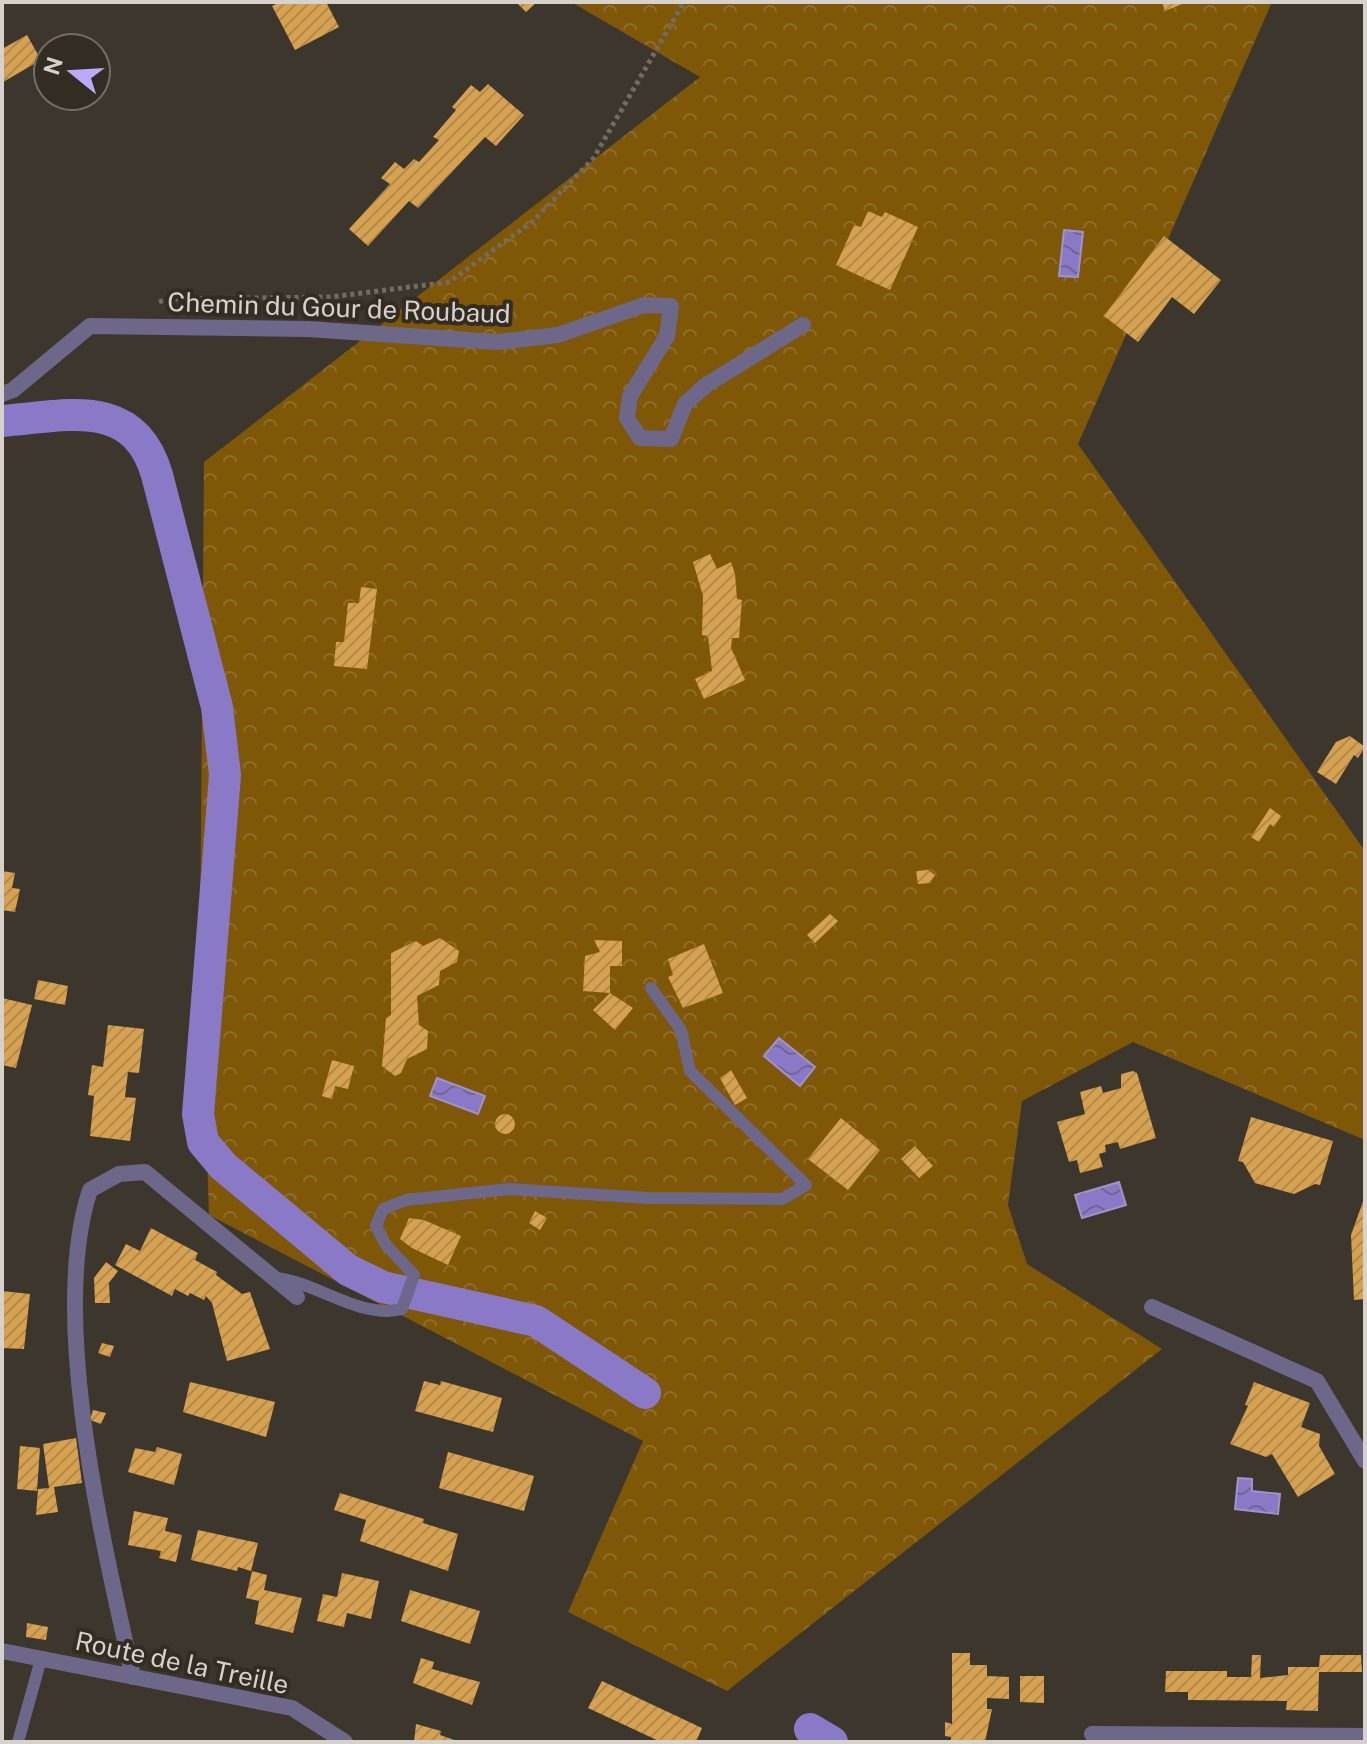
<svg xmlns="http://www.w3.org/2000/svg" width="1367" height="1744" font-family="'Public Sans',sans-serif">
	<defs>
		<pattern id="forest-crowns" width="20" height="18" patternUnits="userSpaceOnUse" patternTransform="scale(2)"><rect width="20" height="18" fill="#7e5707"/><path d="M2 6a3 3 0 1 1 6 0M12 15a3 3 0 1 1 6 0" fill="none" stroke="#906e2a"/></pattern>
		<pattern id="water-waves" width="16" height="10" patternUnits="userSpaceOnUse" patternTransform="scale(2)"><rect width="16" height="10" fill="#8a79c7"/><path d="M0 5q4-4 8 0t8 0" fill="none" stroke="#706597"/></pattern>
		<pattern id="building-hatch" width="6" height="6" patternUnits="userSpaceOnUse" patternTransform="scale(2)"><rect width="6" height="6" fill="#d6a250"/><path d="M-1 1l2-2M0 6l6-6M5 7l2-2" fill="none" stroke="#b0894b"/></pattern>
	</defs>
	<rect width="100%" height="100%" fill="#3d362c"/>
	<path fill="url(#forest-crowns)" d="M571,2H1272L1078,444L1365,851V1140L1133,1042L1022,1101L1008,1205L1027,1264L1162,1349L727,1691L568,1612L643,1441L209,1215L200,944L204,462L700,77Z"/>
	<path fill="url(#water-waves)" stroke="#a193c8" stroke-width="2" d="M1064,230L1083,232L1078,277L1059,276Z
		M779,1038L815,1067L800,1086L764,1056Z
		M437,1078L485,1096L478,1114L430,1096Z
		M1119,1182L1126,1205L1082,1218L1075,1195Z
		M1238,1478L1252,1479V1491L1280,1494L1278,1514L1235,1509Z"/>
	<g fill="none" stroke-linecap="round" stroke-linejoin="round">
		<path stroke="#8a79c7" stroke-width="32" d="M2,421C67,416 134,396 157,475L217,707L225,775L198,1114L203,1142L223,1166L348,1270L383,1287L536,1321L645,1393
			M810,1729L832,1742"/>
	</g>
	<path fill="url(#building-hatch)" d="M280,2H326L339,27L295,50L272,6Z
		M516,2H537L526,12Z
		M1162,2H1187L1165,11Z
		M27,35L41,60L3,82L2,49Z
		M488,84L524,115L496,146L485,137L418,208L409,201L368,246L349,229L390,184L381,178L395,162L404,169L414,159L419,162L439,140L433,137L456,110L452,107L471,85L480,92Z
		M868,211L882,217L885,212L918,227L890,290L836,265L854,225L861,227Z
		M1164,236L1221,280L1194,314L1172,297L1138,342L1104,316Z
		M710,554L717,569L731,562L735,574L737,599L742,600L739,638H732L731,648L745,680L704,699L695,679L712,671L708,636L702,635L703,596L693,562Z
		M361,587L377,589L367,669L334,666L336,642H344L348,603H359Z
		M1350,736L1365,747L1358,758L1354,755L1336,784L1317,772L1336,742Z
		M1270,808L1281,816L1274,827L1270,824L1259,842L1251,837Z
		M928,870L935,875L930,883L918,884L916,871Z
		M2,871L15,873L12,888L20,889L15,912L2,910Z
		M830,914L838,921L815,943L807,935Z
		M440,938L459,951L457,962L440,971L439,985L417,996L419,1025L428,1031L427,1049L407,1059L401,1073L395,1076L382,1066L386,1018L391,1015V953L416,941L423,946Z
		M594,940L622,941V966H610V993L633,1008L615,1030L593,1010L610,993L583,991L585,956L600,952Z
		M704,944L723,993L683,1008L668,977L673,975L668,959Z
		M38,980L68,986L65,1005L34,999Z
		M2,998L32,1005L16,1068L2,1065Z
		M108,1025L144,1029L139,1073L128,1072L125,1097L136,1098L130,1141L90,1136L94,1096L88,1095L92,1065L103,1067Z
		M332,1060L354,1066L348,1089L335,1086L332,1099L322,1096Z
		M731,1070L747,1098L735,1105L720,1078Z
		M1133,1071L1137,1073L1156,1138L1120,1149L1118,1142L1105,1145L1106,1152L1099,1154L1103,1167L1080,1173L1077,1160L1069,1162L1057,1122L1085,1114L1080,1092L1101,1086L1103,1093L1121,1088V1074Z
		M495 1124a10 10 0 1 1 20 0a10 10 0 1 1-20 0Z
		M1251,1117L1333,1141L1320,1185L1315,1184L1294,1194L1255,1183L1243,1162L1238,1161Z
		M841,1118L880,1150L848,1190L808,1159Z
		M915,1146L933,1166L919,1178L901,1159Z
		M1365,1196V1299L1354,1300L1351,1235Z
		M535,1211L547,1218L540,1230L529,1223Z
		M409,1218L424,1220L461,1236L448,1265L412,1248L400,1239Z
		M151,1228L198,1253L195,1260L217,1272L216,1275L242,1294L250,1292L270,1349L227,1361L212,1303L206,1296L204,1300L190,1293L188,1296L175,1289L172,1296L115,1265L126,1244L140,1251Z
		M106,1262L118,1271L109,1283L110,1303H95L94,1278Z
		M2,1291L30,1294L24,1349L2,1348Z
		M102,1343L114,1346L110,1357L98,1353Z
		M424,1381L440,1385L441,1381L502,1398L493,1432L415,1411Z
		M190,1382L275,1402L266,1437L183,1412Z
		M1254,1382L1310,1403L1301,1427L1320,1434L1319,1446L1335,1474L1298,1497L1272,1454L1266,1457L1230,1444L1248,1406L1245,1405Z
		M93,1410L106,1413L101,1424L90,1420Z
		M76,1438L82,1483L54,1487L58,1512L36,1515L38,1489L49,1488L43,1444Z
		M20,1446L40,1448L37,1491L17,1489Z
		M157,1447L182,1454L174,1485L128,1472L135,1448L155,1452Z
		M448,1452L534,1476L524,1511L439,1488Z
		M340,1493L424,1519L423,1523L458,1534L448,1571L360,1541L366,1520L334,1510Z
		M134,1511L168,1518L165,1531L182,1535L176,1562L159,1558L161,1551L128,1545Z
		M198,1530L258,1543L251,1571L238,1567L237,1571L191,1560Z
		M252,1571L267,1575L264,1590L302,1598L293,1633L255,1624L259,1601L246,1598Z
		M342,1573L379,1581L371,1619L347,1613L344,1627L317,1621L323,1594L337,1597Z
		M410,1590L480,1611L470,1644L401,1621Z
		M27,1623L48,1627L46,1640L26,1637Z
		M952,1653H970V1665H987V1676L1009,1677V1699L987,1698V1709H992L985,1742H951V1737L945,1736V1722L952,1724Z
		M1252,1655H1261L1260,1678L1288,1675V1667H1319L1320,1655H1361L1362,1672H1319L1318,1711L1286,1710L1287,1701L1188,1700V1692H1165L1166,1671H1227V1677H1251Z
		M421,1658L434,1662L432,1669L480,1682L472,1705L413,1683Z
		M1020,1676H1044V1703L1020,1702Z
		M602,1681L702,1728L696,1742H661L588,1708Z
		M416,1724L441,1731L440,1735L460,1742H414Z"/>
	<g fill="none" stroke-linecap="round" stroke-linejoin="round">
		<path stroke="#736c64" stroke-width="5" stroke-dasharray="4 4" stroke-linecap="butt" d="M159,302L168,299L331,297L449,282L532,222L593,159L684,2"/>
		<path stroke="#6d6889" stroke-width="12" d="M276,1278C317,1282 361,1320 402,1309L414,1275L386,1245L376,1226L383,1209L406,1200L509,1189L649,1198L782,1199L806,1185L690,1071L681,1030L651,988
			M18,1742L41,1659"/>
		<path stroke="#6d6889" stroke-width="16" d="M2,394L13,390L90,326L308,329L497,342L558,335L644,305L671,306L667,336L630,396L627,418L640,438L671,439L685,404L706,385L803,325
			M1152,1307L1317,1381L1365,1461
			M2,1651L292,1708L345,1742
			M133,1677C104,1545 48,1318 90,1190L119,1174L145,1172L297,1297
			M1092,1734L1365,1736"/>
	</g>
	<g text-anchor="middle" stroke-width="8" stroke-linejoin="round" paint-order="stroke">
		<g font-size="26" fill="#d6d1cb" stroke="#332c22">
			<text transform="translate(339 308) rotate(2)" y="9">Chemin du Gour de Roubaud</text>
			<text transform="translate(182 1663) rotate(12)" y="9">Route de la Treille</text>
		</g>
	</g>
	<rect width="1367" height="1744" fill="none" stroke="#d6d1cb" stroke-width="8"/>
	<g transform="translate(72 72) rotate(288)"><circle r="38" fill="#332c22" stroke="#746e66" stroke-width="2"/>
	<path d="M0-6L14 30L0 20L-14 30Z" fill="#b9abf7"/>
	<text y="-12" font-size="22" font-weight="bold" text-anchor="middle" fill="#d6d1cb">N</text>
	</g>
</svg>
